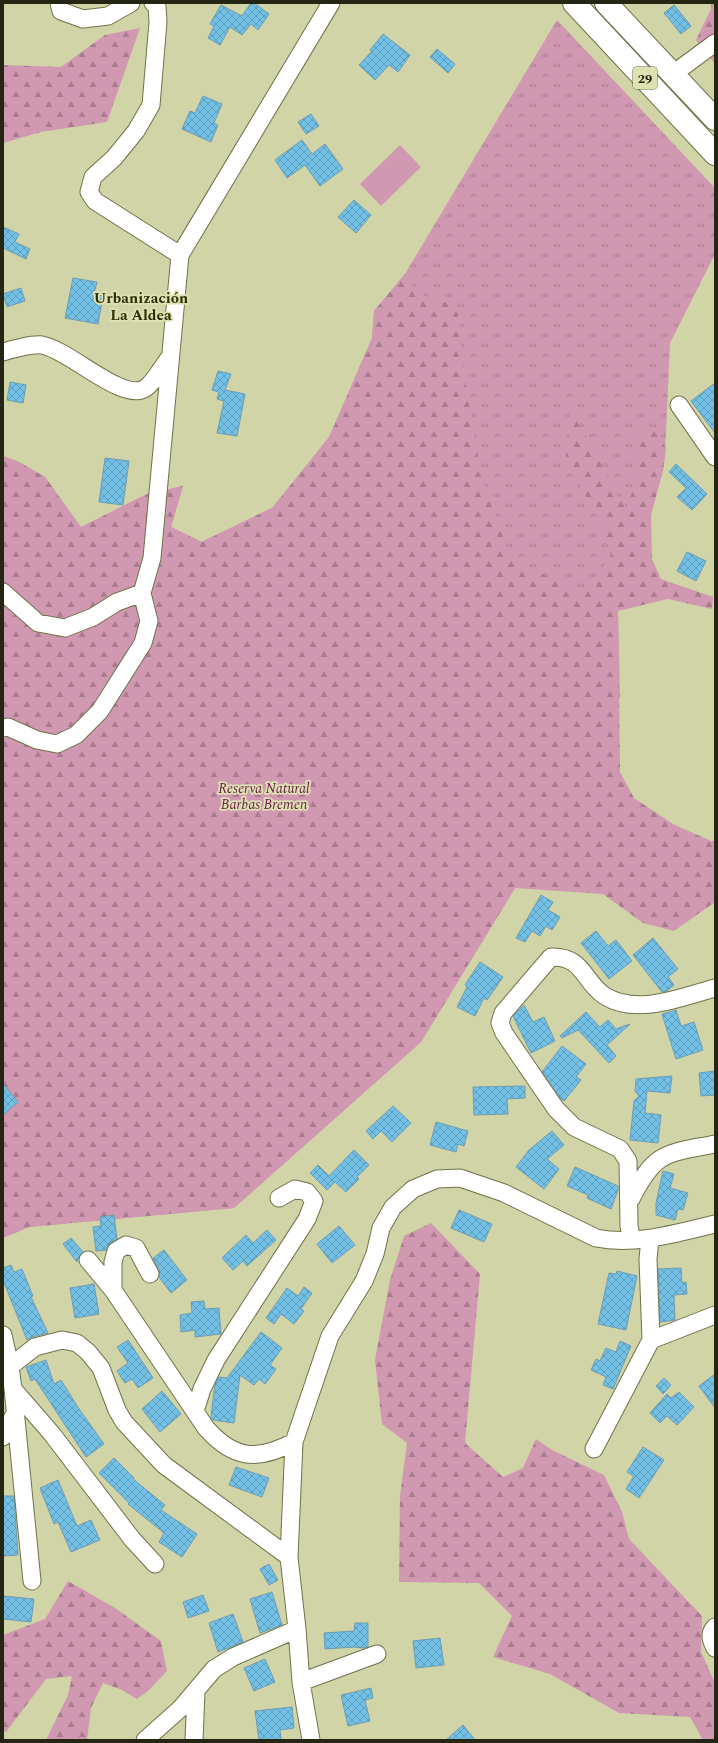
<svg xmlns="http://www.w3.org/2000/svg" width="718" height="1743" font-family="Spectral,serif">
	<defs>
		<pattern id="grass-tufts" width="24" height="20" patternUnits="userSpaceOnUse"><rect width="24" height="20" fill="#d198b2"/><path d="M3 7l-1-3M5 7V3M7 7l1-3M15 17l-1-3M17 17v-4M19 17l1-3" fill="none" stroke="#a97c90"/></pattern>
		<pattern id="forest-firs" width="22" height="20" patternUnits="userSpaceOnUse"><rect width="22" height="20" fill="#d198b2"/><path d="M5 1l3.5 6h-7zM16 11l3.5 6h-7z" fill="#a97c90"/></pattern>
		<pattern id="building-cross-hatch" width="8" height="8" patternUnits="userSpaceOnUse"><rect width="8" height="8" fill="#73c1e6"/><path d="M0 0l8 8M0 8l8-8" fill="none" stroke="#5e9db9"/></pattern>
	</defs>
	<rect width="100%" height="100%" fill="#d1d4a6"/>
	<path fill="url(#grass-tufts)" d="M557,20L715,188V254L670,343L665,454L663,470L618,611L620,697L515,888L421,1042L234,1208L29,1227L3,1238V456L19,462L45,477L81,527L147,494L183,486L171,527L201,542L272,508L329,437L372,338L374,311L405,274Z"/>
	<path fill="url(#forest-firs)" d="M711,3H715V64L696,40L711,9Z
		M140,28L107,122L41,132L3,143V65L61,67L105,35Z
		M405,274L416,293L457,306L465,380L482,478L509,553L583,598L611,555L601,524L566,460L570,410L597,455L617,495L626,509L638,477L634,426L657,431L666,448L663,471L651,515L652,559L661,579L713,597L712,609L668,599L618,611L620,772L634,798L673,824L711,841H715V902L674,931L643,923L603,894L515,888L421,1042L234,1208L29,1227L3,1238V456L19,462L45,477L81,527L147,494L183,486L171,527L202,542L272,508L329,438L372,338L374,311Z
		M431,1223L480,1274L465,1443L503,1477L523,1468L536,1439L552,1450L604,1475L622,1512L629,1539L702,1616L701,1652L715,1683V1740H703L690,1717L619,1713L550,1674L493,1657L512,1616L479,1583L399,1582L400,1496L407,1443L382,1424L375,1360L390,1280L404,1236Z
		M68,1581L115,1608L161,1641L167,1671L148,1691L137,1699L122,1690L103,1683L91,1708L87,1740H46L68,1695L72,1676L46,1679L6,1732L3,1731V1635L45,1619Z"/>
	<path fill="#d198b2" d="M400,145L421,167L381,206L360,184Z"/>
	<path fill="url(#building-cross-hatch)" stroke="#6d9cb3" d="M251,3H254L269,14L258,30L251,24L242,35L230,27L220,45L208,38L214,26L210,24L221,5L242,16Z
		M674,5L691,26L681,34L664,13Z
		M383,34L410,55L398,72L389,65L375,80L359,65L372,51L370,50Z
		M437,49L455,64L448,73L430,57Z
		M203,96L222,104L214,123L218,125L211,142L182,129L190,111L195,113Z
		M311,114L319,126L306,134L298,122Z
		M302,140L312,154L325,144L343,169L320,186L305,165L287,178L275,160Z
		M354,200L371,215L356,233L338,217Z
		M3,227L19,234L15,242L30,249L26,259L3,248Z
		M73,278L97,282L94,294L103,296L98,324L65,318Z
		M21,288L25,301L7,307L3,294Z
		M218,371L231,374L225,390L245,394L237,436L217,433L224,401L217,399L219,392L212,390Z
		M10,382L26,385L23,403L7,400Z
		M715,383V433L691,401Z
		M105,458L129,461L123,505L99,502Z
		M676,464L707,494L692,510L677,497L686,488L669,472Z
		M687,552L706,561L696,581L677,571Z
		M541,895L553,902L548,910L560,917L552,930L546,926L540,936L532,931L525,942L516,938Z
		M596,931L608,946L616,940L632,961L609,979L581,943Z
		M653,938L678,969L668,977L674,985L667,991L662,992L633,955Z
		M480,962L503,977L487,1000L484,998L475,1016L457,1007L467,987L465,985Z
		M524,1005L533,1022L544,1017L555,1041L531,1053L513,1016Z
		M676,1010L681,1026L694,1022L703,1050L676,1059L662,1014Z
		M586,1012L600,1027L608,1020L616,1029L630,1024L607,1045L616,1056L609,1063L578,1030L562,1038L560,1036Z
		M562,1046L586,1064L576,1077L581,1080L564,1101L560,1098L542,1072Z
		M715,1071V1095L701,1096L699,1073Z
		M672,1076L670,1093L647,1091L645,1113L661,1115L658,1143L630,1140L634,1101L639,1096L635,1091L636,1079Z
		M3,1084L18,1102L3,1115Z
		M525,1086V1098L507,1099L508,1114L474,1115L473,1087Z
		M393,1106L411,1123L392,1142L381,1131L373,1139L366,1131Z
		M436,1122L468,1131L464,1146L458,1144L456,1152L430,1145Z
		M552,1131L564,1145L547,1159L559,1169L544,1189L516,1167L529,1150Z
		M354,1150L369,1165L357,1177L359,1179L346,1192L335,1182L327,1190L310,1173L318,1165L329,1176Z
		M575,1167L618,1186V1190L611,1209L587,1198L588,1195L567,1186Z
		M663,1171L674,1174L670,1188L688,1193L683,1210L678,1209L675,1220L656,1215V1203Z
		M459,1210L492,1224L484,1242L451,1228Z
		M114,1215L117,1239L110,1243L106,1250L96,1251L93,1227L101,1226L100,1217Z
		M339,1226L355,1245L332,1263L317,1244Z
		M267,1230L276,1240L247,1266L243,1261L233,1270L222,1258L246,1235L253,1243Z
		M71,1238L83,1252L79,1256L77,1262L63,1244Z
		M164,1250L187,1280L171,1293L159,1277V1270L153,1258Z
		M11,1265L14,1272L22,1269L33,1296L31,1297L48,1333L32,1337L27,1340L3,1280V1268Z
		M681,1268L682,1283L686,1282L687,1294L674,1295L675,1320L660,1322L658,1269Z
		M617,1271L637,1276L626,1330L598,1324L609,1273L616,1274Z
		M94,1284L99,1314L75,1318L70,1288Z
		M304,1287L312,1293L301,1309L304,1311L294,1324L281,1314L274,1324L266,1318L287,1288L298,1296Z
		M204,1301L205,1309L219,1308L221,1334L195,1337V1330L181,1332L180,1315L192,1313L191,1302Z
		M261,1332L282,1348L270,1365L276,1369L265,1384L259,1379L254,1385L240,1375L234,1423L213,1420L211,1417L215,1384L219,1377L227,1378Z
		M128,1340L153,1378L138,1388L132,1379L125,1383L117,1371L128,1363L117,1347Z
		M620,1341L631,1346L613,1389L603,1385L606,1377L591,1370L596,1359L600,1361L606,1348L616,1352Z
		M46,1360L54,1384L61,1380L77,1406L104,1444L86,1457L35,1379L31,1381L26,1367Z
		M715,1374V1408L699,1386Z
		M664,1378L671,1385L663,1394L656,1386Z
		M162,1391L181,1414L160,1432L142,1409Z
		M679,1392L694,1407L677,1425L667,1416L660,1423L650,1413L667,1394L671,1398Z
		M643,1447L664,1460L639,1498L626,1489L634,1476L627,1472Z
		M114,1458L134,1478L133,1479L165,1505L161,1510L197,1534L182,1557L159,1542L164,1533L128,1504L129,1503L99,1473Z
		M236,1467L269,1478L262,1497L229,1485Z
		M58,1480L77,1526L91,1520L100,1540L71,1552L58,1522L54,1524L40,1488Z
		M3,1496H14L18,1555L3,1556Z
		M269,1564L278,1580L269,1585L260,1569Z
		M272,1592L282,1625L260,1633L250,1599Z
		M203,1595L209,1611L188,1618L183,1602Z
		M3,1596L34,1599L31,1622L3,1619Z
		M233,1614L243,1642L218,1652L209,1623Z
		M355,1623H368V1647L363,1648L354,1647L325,1649L324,1633L354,1631Z
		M440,1638L444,1665L416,1668L413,1641Z
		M265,1659L275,1682L254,1691L244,1668Z
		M371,1688L373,1698L365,1700L370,1721L348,1726L341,1695Z
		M292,1707L294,1728L280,1730L281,1740H259L255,1711Z
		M463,1725L475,1740H446Z"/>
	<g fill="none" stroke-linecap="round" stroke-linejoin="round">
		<defs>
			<path id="minor" d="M59,3L61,11L83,19L108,16L131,3
				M153,3L157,6L158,22L151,105L136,131L114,158L93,177L89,192L95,201L180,255
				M673,74L715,43
				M3,352C12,349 33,344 42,345C69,350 121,401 144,389C152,385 163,366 169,358
				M679,405L715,457
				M3,592L38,623L65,628L93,617L117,602L142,593
				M3,728L8,727L37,740L57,744L76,735L100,711L143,643L149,621L142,593L152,558L180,255L331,3
				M631,1199C655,1151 665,1154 715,1144
				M632,1240L629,1226L628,1161L620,1149L574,1127L556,1109L504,1033L500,1023L503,1013L551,957C584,956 583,982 605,996C637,1016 682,997 715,988
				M88,1260L113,1290L206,1428C234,1460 258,1461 294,1442
				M113,1290V1262L116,1251L126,1245L136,1248L150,1274
				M3,1335L10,1366L13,1389L32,1581
				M651,1340L715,1315
				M3,1372L35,1347L62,1340L77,1343L88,1352L101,1368L117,1410L124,1422L164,1465L289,1557
				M13,1389L52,1434L132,1539L155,1564
				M195,1411L202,1389L216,1360L307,1219L314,1201L307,1192L295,1189L279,1198
				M3,1437L15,1413
				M594,1449L651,1340L648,1259L650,1239
				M715,1627C709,1633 711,1641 715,1648
				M301,1682L377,1654
				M145,1740L181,1708L214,1669L233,1657L297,1629
				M194,1740L196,1692
				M311,1740L301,1682L297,1629L289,1557L294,1442L330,1336L364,1281L375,1254L381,1228L393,1207L413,1189L437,1179L460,1178L504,1193L596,1238C636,1246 676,1233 715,1224"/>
			<path id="highway" d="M574,3L715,154
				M606,3L715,119"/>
		</defs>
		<use href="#minor" stroke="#707248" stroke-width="19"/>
		<use href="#highway" stroke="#707248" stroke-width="24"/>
		<use href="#minor" stroke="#fff" stroke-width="17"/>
		<use href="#highway" stroke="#fff" stroke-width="22"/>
	</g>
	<g text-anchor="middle" stroke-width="3.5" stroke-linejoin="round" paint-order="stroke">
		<rect fill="#dee1b2" stroke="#5c5d43" stroke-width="1" x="633" y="67" width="24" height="22" rx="3"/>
		<g font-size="13" font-weight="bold" fill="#242513">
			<text x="645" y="83">29</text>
		</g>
		<g font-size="14" font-style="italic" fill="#6b1a48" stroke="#dee1b2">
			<text x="264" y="793">Reserva Natural<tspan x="264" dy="16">Barbas Bremen</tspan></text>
		</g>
		<g font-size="15" font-weight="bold" fill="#2f2f04" stroke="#dee1b2">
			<text x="141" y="303">Urbanización<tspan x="141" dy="17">La Aldea</tspan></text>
		</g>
	</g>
	<rect width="718" height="1743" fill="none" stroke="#242513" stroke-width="8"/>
</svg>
